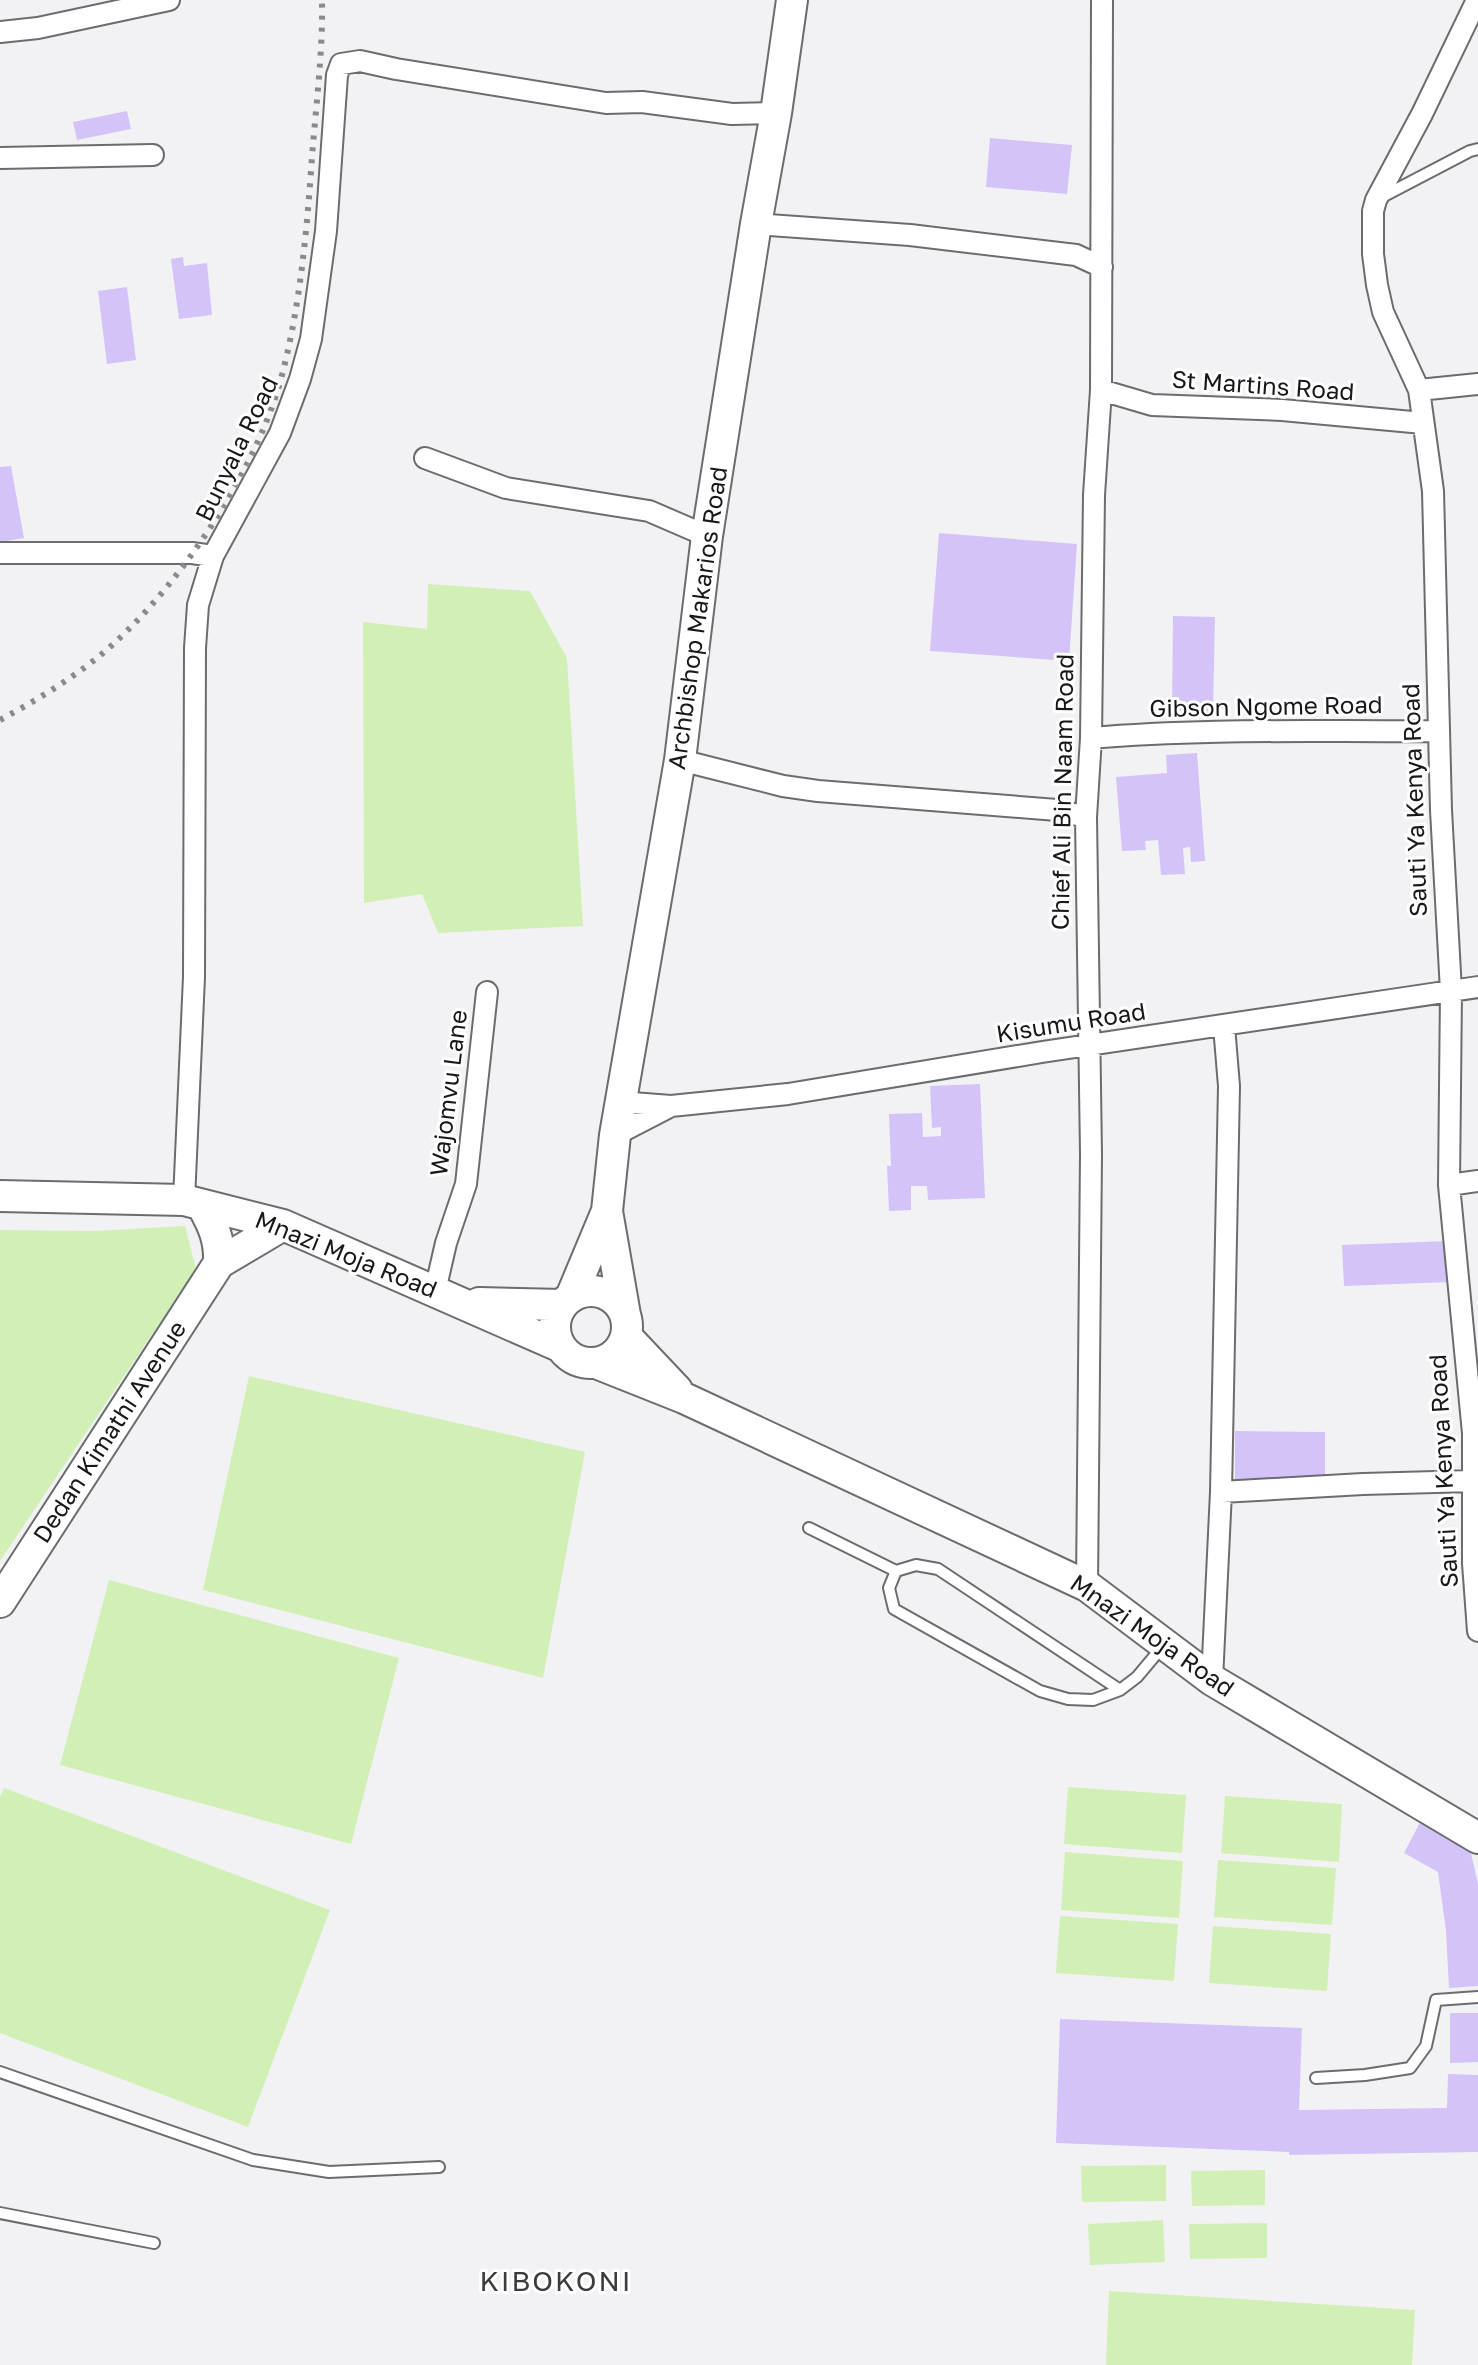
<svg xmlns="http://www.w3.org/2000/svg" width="1478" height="2365" font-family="'Golos Text',sans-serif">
	<rect width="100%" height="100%" fill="#f2f2f4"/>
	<path fill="#d2f0b5" d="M428,584L530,591L567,658L583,926L438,933L422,894L364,903L363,622L427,629Z
		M185,1226L196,1269L0,1561V1230L95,1231Z
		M249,1376L585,1452L543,1678L203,1590Z
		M109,1580L399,1658L351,1844L60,1765Z
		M1068,1787L1186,1795L1182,1853L1064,1844Z
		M4,1788L330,1910L248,2127L0,2033V1797Z
		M1225,1796L1342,1804L1339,1862L1221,1853Z
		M1065,1852L1183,1861L1179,1918L1061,1910Z
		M1218,1860L1336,1868L1332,1925L1214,1917Z
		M1060,1916L1178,1924L1174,1981L1056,1973Z
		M1213,1926L1331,1934L1327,1991L1209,1983Z
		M1166,2165V2201L1082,2202L1081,2166Z
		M1265,2170V2205L1192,2206L1191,2171Z
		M1163,2220L1165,2262L1090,2265L1088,2224Z
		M1267,2223V2258L1190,2259L1189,2224Z
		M1109,2291L1415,2310L1412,2365H1106Z"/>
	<path fill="#d4c3f8" d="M127,111L131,129L77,140L73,122Z
		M990,138L1072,145L1067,194L986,187Z
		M183,257L184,266L207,263L212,315L179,319L171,259Z
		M127,287L136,360L107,364L98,291Z
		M11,466L24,538L0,542V467Z
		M939,533L1077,544L1069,661L930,651Z
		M1173,616L1215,617L1213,712L1172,711Z
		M1197,753L1205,861L1191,862L1190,847L1183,848L1185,874L1161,875L1158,840L1145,841L1146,850L1122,851L1116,777L1167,773L1166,755Z
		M980,1084L985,1198L928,1200L927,1186H911V1210L889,1211L887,1166H891L889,1114L922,1113L923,1137L941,1136V1127L932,1128L930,1086Z
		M1448,1241L1450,1282L1344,1286L1342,1245Z
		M1235,1431L1325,1432V1482H1235Z
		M1423,1817L1461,1837L1471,1853L1478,1884V1986L1449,1988L1446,1931L1438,1872L1404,1853Z
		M1450,2013H1478V2062L1450,2063Z
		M1060,2019L1302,2028L1299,2110L1447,2108L1448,2074L1478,2075V2152L1289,2155V2152L1056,2143Z"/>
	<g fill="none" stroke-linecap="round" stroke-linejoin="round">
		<defs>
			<path id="lane" d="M1380,198L1470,151L1478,149
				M809,1528L896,1571
				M916,1565L938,1569L1120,1690L1093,1700L1068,1699L1040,1691L894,1609L889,1588L896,1571Z
				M1120,1690L1137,1677L1163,1646
				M0,2072L253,2160L329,2172L439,2167
				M1316,2078L1365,2075L1410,2068L1426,2046L1436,2000L1478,1997
				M0,2213L154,2243"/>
			<path id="street" d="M1477,0L1422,114L1376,200L1373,211V254L1377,285L1383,312L1419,390L1433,491L1441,810L1451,991L1449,1185L1473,1433V1563L1478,1631
				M0,32L38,28L169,0
				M0,158L153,155
				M756,224L910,235L1076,255L1102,267
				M1101,390L1152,405L1282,410L1423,423
				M1419,390L1478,384
				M425,458L506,488L649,511L707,536
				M0,553H192L213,556
				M1091,738C1205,728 1320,732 1434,731L1439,737
				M680,760L783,786L818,791L1057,810L1086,817
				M619,1102L671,1106L788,1094L1042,1052L1478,987
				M615,1135L671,1106
				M1449,1185L1478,1181
				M184,1200L194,977L195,648L198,605L213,556L280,433L300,379L311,339L326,231L337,75L341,64L360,61L396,69L606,103L642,102L732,114L776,113
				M435,1291L446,1243L466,1184L487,992
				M1221,1492L1363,1484L1472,1481
				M1087,1586L1091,1154L1086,817L1091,738L1094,495L1101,390L1102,0
				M1212,1680L1221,1492L1229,1086L1224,1026"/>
			<path id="secondary" d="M0,1196L184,1200L283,1225L559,1346
				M202,1205C213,1225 220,1239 219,1263
				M555 1327a36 36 0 1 1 72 0a36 36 0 1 1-72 0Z
				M571,1297L607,1211
				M479,1303L562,1305
				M625,1315L607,1211L615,1135L680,760L707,536L756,224L776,113L792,0
				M626,1336L677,1390
				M596,1363L684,1398L1087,1586L1212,1680L1478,1838
				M0,1602L219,1263L283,1225"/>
		</defs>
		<use href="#lane" stroke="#6b6c6d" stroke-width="14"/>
		<use href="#street" stroke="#6b6c6d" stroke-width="24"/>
		<use href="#secondary" stroke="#6b6c6d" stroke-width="34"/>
		<use href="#lane" stroke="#fff" stroke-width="10"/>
		<use href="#street" stroke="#fff" stroke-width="20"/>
		<use href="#secondary" stroke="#fff" stroke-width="30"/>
		<path stroke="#898a8b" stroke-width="6" stroke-dasharray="4 8" stroke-linecap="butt" d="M0,720C33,702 67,682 97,658C176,594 261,466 284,367C301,298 307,228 312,157C316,105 323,52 322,0"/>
	</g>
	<g text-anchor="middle" stroke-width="6" stroke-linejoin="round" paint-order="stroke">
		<g font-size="24" fill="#171818" stroke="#fff">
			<text transform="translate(1263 386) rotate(4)" y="8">St Martins Road</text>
			<text transform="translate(237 449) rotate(-64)" y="8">Bunyala Road</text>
			<text transform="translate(698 618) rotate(-82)" y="8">Archbishop Makarios Road</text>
			<text transform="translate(1266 707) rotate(-1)" y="8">Gibson Ngome Road</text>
			<text transform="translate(1063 792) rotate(-89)" y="8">Chief Ali Bin Naam Road</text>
			<text transform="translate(1415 800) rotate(-92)" y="8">Sauti Ya Kenya Road</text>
			<text transform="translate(1071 1023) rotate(-9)" y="8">Kisumu Road</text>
			<text transform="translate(449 1093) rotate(-83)" y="8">Wajomvu Lane</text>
			<text transform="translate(346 1255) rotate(22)" y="8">Mnazi Moja Road</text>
			<text transform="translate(110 1432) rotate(-57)" y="8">Dedan Kimathi Avenue</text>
			<text transform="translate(1444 1471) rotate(-93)" y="8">Sauti Ya Kenya Road</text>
			<text transform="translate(1152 1636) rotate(35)" y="8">Mnazi Moja Road</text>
		</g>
		<g font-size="28" letter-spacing="2" fill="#3b3c3d" stroke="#fff">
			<text x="556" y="2291">KIBOKONI</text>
		</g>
	</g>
</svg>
